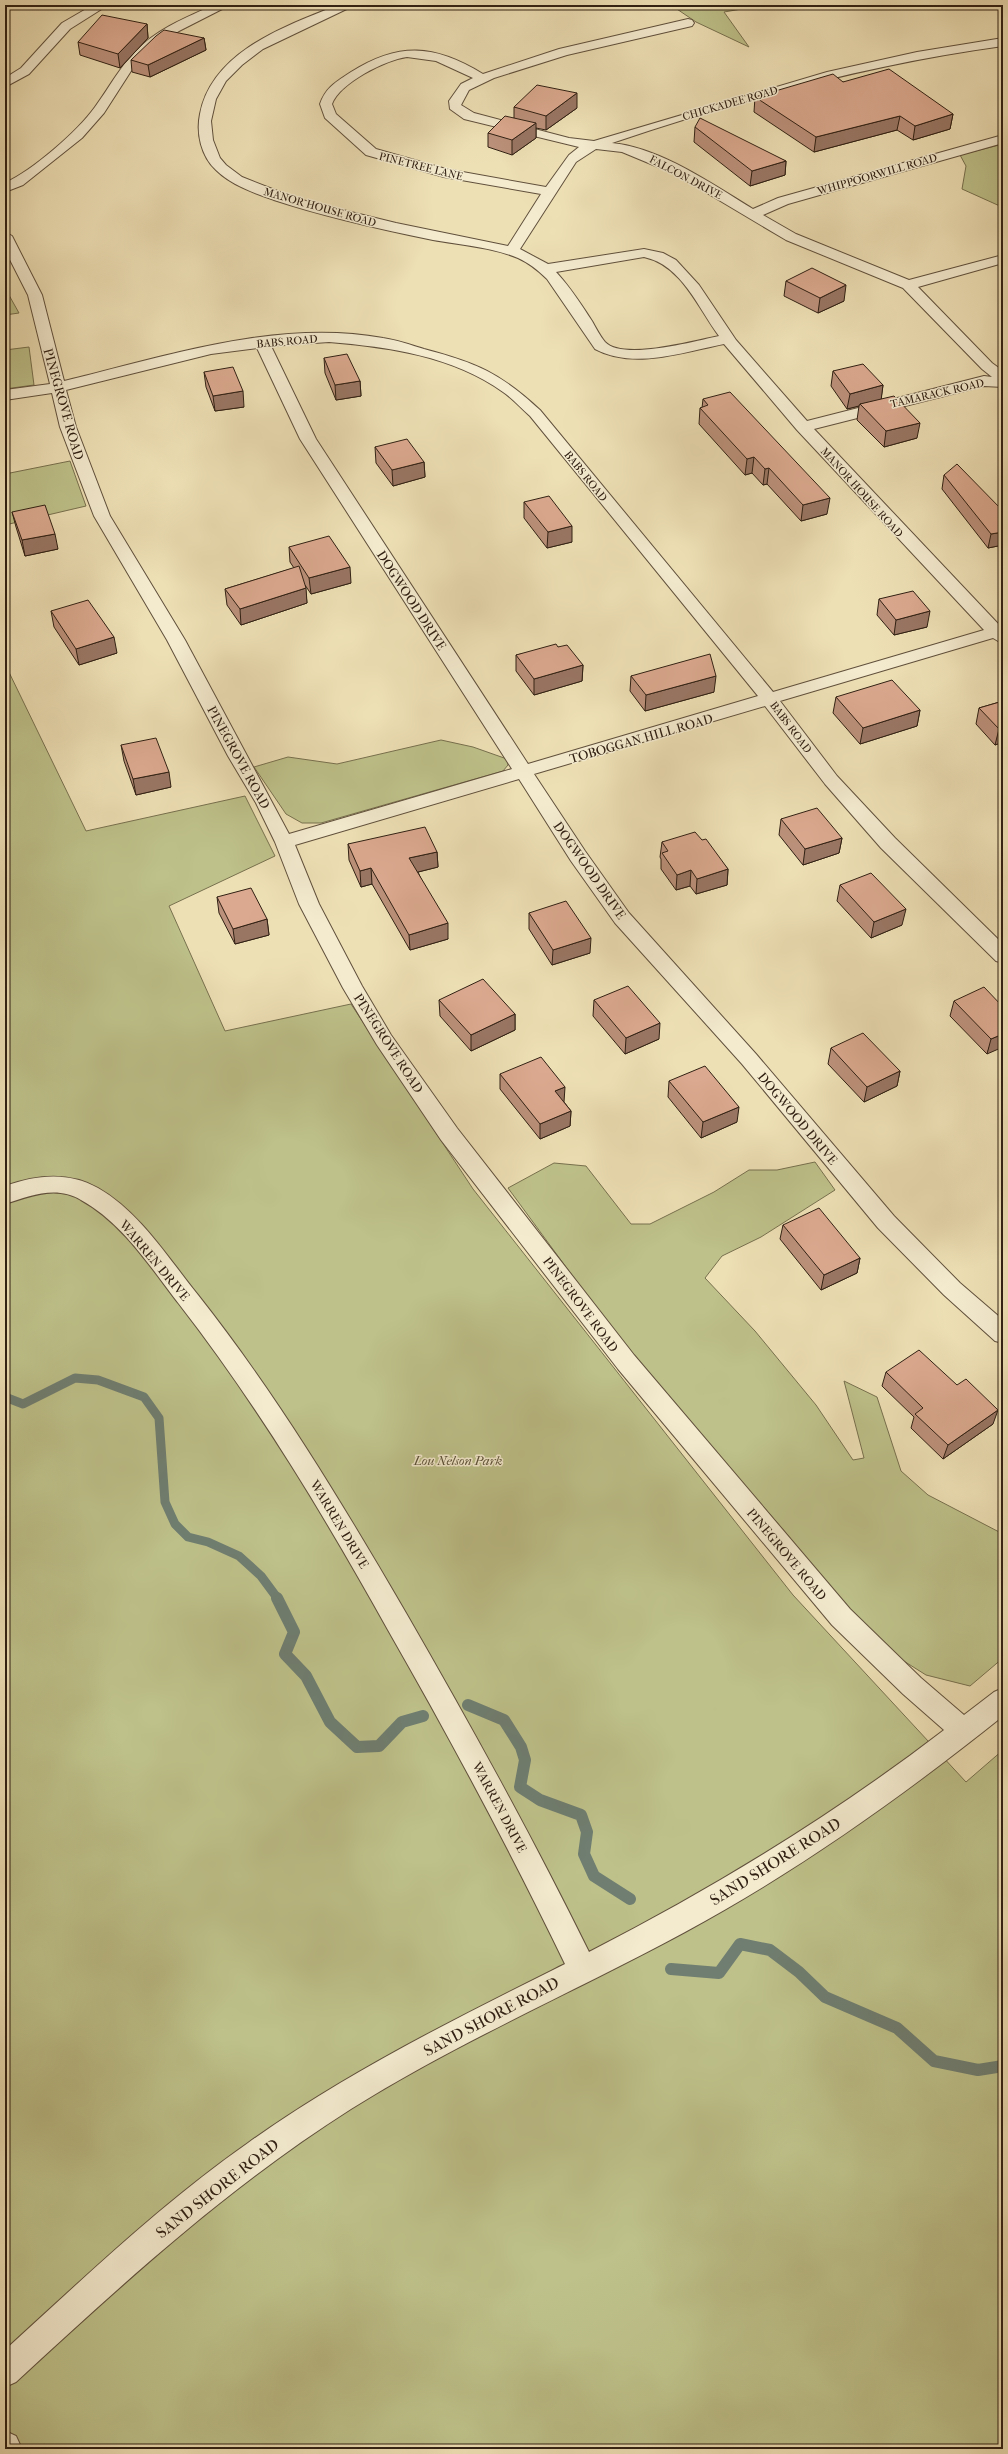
<svg xmlns="http://www.w3.org/2000/svg" width="1008" height="2454" font-family="'IM FELL French Canon',serif">
	<rect width="100%" height="100%" fill="#eee0b5"/>
	<filter id="stains"><feTurbulence type="fractalNoise" baseFrequency=".005" numOctaves="4"/><feColorMatrix values="0 0 0 0 .2 0 0 0 0 .09 0 0 0 0 .02 0 0 0 .5 -.17"/></filter>
	<radialGradient id="worn" r=".72"><stop offset=".6" stop-color="#630" stop-opacity="0"/><stop offset="1" stop-color="#630" stop-opacity=".3"/></radialGradient>
	<path fill="#bec18a" stroke="#77704e" d="M671,5H765L724,12L749,47L696,22Z
		M1003,144V206L1002,207L962,189L966,166L960,155Z
		M5,288L19,313L5,315Z
		M29,347L34,385L5,389V350Z
		M70,461L86,506L5,525V474Z
		M5,664L86,831L245,796L275,856L169,906L225,1031L351,1004L473,1189L793,1595L966,1782L1003,1750V2449H5Z
		M441,740L473,747L507,759L508,765L503,771L321,823H302L286,814L254,767L288,757L337,764Z
		M815,1162L835,1190L761,1237L722,1256L705,1278L755,1331L816,1405L853,1460L864,1458L844,1381L877,1397L901,1471L928,1495L1003,1534V1658L970,1686L926,1675L899,1658L844,1604L786,1533L621,1342L508,1188L554,1163L586,1166L631,1224H650L714,1192L749,1170H777Z"/>
	<g fill="none" stroke-linecap="round" stroke-linejoin="round">
		<path stroke="#6f7e71" stroke-width="9" d="M5,1397L23,1404L75,1378L98,1380L144,1397L159,1418L165,1502L175,1524L188,1537L208,1542L239,1556L261,1576L278,1599"/>
		<path stroke="#6f7e71" stroke-width="12" d="M277,1598L294,1632L285,1654L306,1676L330,1722L357,1747L379,1746L402,1722L423,1716
			M468,1705L504,1720L521,1747L525,1760L520,1787L540,1800L581,1815L587,1832L584,1854L594,1876L630,1899
			M671,1969L719,1973L740,1944L770,1950L799,1972L825,1997L897,2028L934,2061L978,2070L1003,2066"/>
		<defs>
			<path id="minor" d="M93,5H108L70,29L29,74L5,87V78L21,68L62,23Z
				M214,5H230L179,31L156,46L131,71L104,113L82,138L23,185L5,192V183C33,170 77,132 95,107C109,88 119,68 136,51C157,29 187,17 214,5Z
				M338,5H355L263,49L242,65L226,81L216,99L211,121L213,140L220,158L226,165L242,177L298,199L396,223L508,246L541,194L444,177L366,155L325,118L320,104C326,87 336,82 351,72C399,42 434,44 483,74L559,49L688,19L692,20L694,23L692,26L567,55L494,78L469,90L461,105L474,113L569,138L594,141L827,72L917,52L1003,38V46C870,64 739,100 612,143C661,148 712,184 753,209L778,198L1003,135V143L788,204L763,215L796,234L909,280L1003,255V263L918,287L992,363L1003,371V387L984,386L814,429L1003,629V644L993,638L780,701L837,776L895,838L1003,944V963L996,961L881,848L825,784L765,706L534,774L585,851L629,913L756,1054L894,1216L960,1283L1003,1320V1343L995,1341L944,1295L878,1228L742,1064L615,923L571,861L519,779L295,845L319,904L362,986L391,1035L457,1128L634,1355L850,1609L921,1678L964,1715L994,1692L1003,1688V1716C903,1796 798,1871 685,1932C574,1992 458,2042 351,2109C228,2187 122,2284 16,2382L5,2387V2350C84,2278 161,2204 248,2143C347,2072 457,2018 565,1964C510,1850 451,1740 388,1630C325,1517 259,1407 179,1304C151,1268 123,1223 81,1200C56,1185 30,1196 5,1204V1186C36,1175 68,1171 98,1188C140,1212 168,1258 198,1295C277,1395 342,1503 406,1613C470,1724 532,1836 589,1952C714,1888 832,1816 944,1730L903,1694L832,1625L618,1369L441,1140L377,1045L343,988L299,904L275,842L256,803L228,756L167,640L94,516L60,427L52,393L5,400V390L50,384L28,295L5,250V232L12,236L42,295L64,381C167,356 277,319 383,338C397,340 411,345 424,349C477,363 500,373 540,410L773,692L984,630L797,430L724,344C683,352 634,370 595,349L547,279C538,270 529,263 518,258C491,247 461,245 433,240C379,229 326,217 274,200C254,193 231,185 216,170C201,156 196,133 200,114C212,51 286,26 338,5ZM407,57L436,61L473,78L461,84L449,101L450,109L464,119L579,147L569,155L546,187L446,169L376,149L336,114L332,104C340,83 385,60 407,57ZM596,149L622,152L675,174L786,240L903,288L982,369L992,377L984,376L807,421L736,340L699,285L676,260L663,253L644,249L548,264L520,249L576,162ZM644,257C682,265 698,308 719,336C695,341 623,361 605,342C600,336 596,328 592,321C581,304 570,287 556,272ZM329,342C389,347 453,356 503,392C512,398 521,408 530,416L758,696L528,764L316,439L271,346ZM257,348L300,439L512,769L289,834L185,640L110,516L76,427L66,390L211,354Z
				M5,2431L16,2436L22,2449H5Z"/>
		</defs>
		<use href="#minor" stroke="#60503c" stroke-width="2"/>
		<use href="#minor" fill="#f4ebcf" fill-rule="evenodd"/>
	</g>
	<path fill="#bc917b" stroke="#302013" d="M147,24L148,38L120,68L80,55L78,42Z
		M204,38L206,50L150,77L132,72L131,60Z
		M843,82L953,114L950,129L913,140L897,130L814,152L754,112L755,97Z
		M514,107L577,108L546,130L536,128V138L512,155L488,147V133L514,118Z
		M695,127L786,161L785,175L750,186L694,142Z
		M786,281L844,301L818,313L784,296Z
		M324,358L360,381L361,396L336,400L325,373Z
		M833,371L883,385L881,399L917,438L884,447L857,420L859,406L847,409L831,386Z
		M204,372L244,407L215,411L206,387Z
		M703,399L827,514L801,521L767,484L763,485L752,473L745,475L699,424L700,408H702Z
		M375,447L424,462L425,477L393,486L376,463Z
		M944,475L1003,511V545L988,548L942,489Z
		M524,502L572,542L547,548L524,518Z
		M12,512L58,549L25,556L16,527Z
		M289,547L351,583L311,594L305,585L307,603L241,625L227,605L225,589L294,568L290,562Z
		M879,599L927,627L894,635L877,615Z
		M51,611L117,653L79,665L54,627Z
		M558,647L583,665L582,681L534,695L516,671V655Z
		M631,676L714,692L645,711L630,691Z
		M836,697L920,710L917,726L860,744L833,713Z
		M1003,701V742L995,745L976,724L979,708Z
		M121,745L171,787L136,795L124,761Z
		M781,819L842,838L839,853L803,865L779,835Z
		M702,840L728,869L727,885L696,894L690,886L676,890L661,869V859L660,857L662,842Z
		M348,844L437,852L438,867L418,872L448,939L410,950L372,884L361,887L349,860Z
		M840,885L902,925L871,938L837,901Z
		M217,897L267,919L269,935L235,944L219,913Z
		M529,913L590,953L552,965L529,929Z
		M439,1000L515,1014V1030L471,1051L440,1016Z
		M594,1000L659,1039L625,1054L593,1016Z
		M954,1001L1003,1007L987,1054L950,1016Z
		M831,1048L900,1071L897,1086L864,1102L828,1064Z
		M500,1074L564,1102L571,1111L570,1126L540,1139L500,1089Z
		M669,1081L737,1122L701,1138L668,1097Z
		M783,1225L860,1258L857,1273L821,1290L780,1239Z
		M886,1372L993,1424L943,1459L911,1428L914,1417L882,1386Z"/>
	<path fill="#997664" stroke="#302013" d="M147,24L148,38L120,68L118,54Z
		M204,38L206,50L150,77L148,65Z
		M577,93V108L546,130V116Z
		M953,114L950,129L913,140L915,126Z
		M900,116L897,130L814,152L816,137Z
		M536,123V138L512,155V140Z
		M786,161L785,175L750,186L752,171Z
		M846,285L844,301L818,313L820,298Z
		M360,381L361,396L336,400L335,385Z
		M883,385L881,401L860,404L859,406L847,409L850,394Z
		M243,391L244,407L215,411L213,396Z
		M920,423L917,438L884,447L886,431Z
		M754,457L752,473L745,475L747,459Z
		M424,462L425,477L393,486L392,470Z
		M769,468L767,484L763,485L765,469Z
		M830,498L827,514L801,521L803,505Z
		M572,526V542L547,548L548,532Z
		M1003,532V545L988,548L991,534Z
		M55,534L58,549L25,556L22,540Z
		M350,567L351,583L311,594L309,578Z
		M306,588L307,603L241,625L240,609Z
		M930,611L927,627L894,635L896,620Z
		M114,637L117,653L79,665L76,649Z
		M583,665L582,681L534,695V679Z
		M716,676L714,692L645,711L646,695Z
		M920,710L917,726L860,744L863,728Z
		M1003,728V742L995,745L999,729Z
		M169,772L171,787L136,795L133,779Z
		M842,838L839,853L803,865L805,849Z
		M437,852L438,867L410,874L409,858Z
		M371,868L372,884L361,887L360,871Z
		M728,869L727,885L696,894L697,879Z
		M691,870L690,886L676,890L677,875Z
		M906,909L902,925L871,938L874,922Z
		M267,919L269,935L235,944L233,929Z
		M448,923V939L410,950L409,935Z
		M591,938L590,953L552,965L553,950Z
		M515,1014V1030L471,1051V1035Z
		M660,1023L659,1039L625,1054L626,1038Z
		M1003,1034V1047L987,1054L991,1039Z
		M900,1071L897,1086L864,1102L867,1087Z
		M565,1087L564,1102L555,1107V1091Z
		M739,1107L737,1122L701,1138L703,1122Z
		M571,1111L570,1126L540,1139V1124Z
		M860,1258L857,1273L821,1290L824,1275Z
		M998,1410L993,1424L943,1459L948,1445Z"/>
	<path fill="#dba98f" stroke="#302013" d="M102,15L147,24L118,54L78,42Z
		M164,30L204,38L148,65L131,60L156,36Z
		M889,69L953,114L915,126L900,116L816,137L755,97L833,74L843,82Z
		M537,85L577,93L546,116L514,107Z
		M505,116L536,123L512,140L488,133Z
		M700,118L786,161L752,171L695,127Z
		M812,268L846,285L820,298L786,281Z
		M347,354L360,381L335,385L324,358Z
		M863,364L883,385L850,394L833,371Z
		M233,367L243,391L213,396L204,372Z
		M730,392L830,498L803,505L769,468L765,469L754,457L747,459L700,408L708,405L703,399Z
		M894,396L920,423L886,431L860,404Z
		M407,439L424,462L392,470L375,447Z
		M957,464L1003,511V532L991,534L944,475Z
		M549,496L572,526L548,532L524,502Z
		M45,505L55,534L22,540L12,512Z
		M329,536L350,567L309,578L289,547Z
		M299,566L306,588L240,609L225,589Z
		M913,591L930,611L896,620L879,599Z
		M88,600L114,637L76,649L51,611Z
		M556,644L558,647L567,645L583,665L534,679L516,655Z
		M710,654L716,676L646,695L631,676Z
		M892,680L920,710L863,728L836,697Z
		M1003,701V728L999,729L979,708Z
		M156,738L169,772L133,779L121,745Z
		M817,808L842,838L805,849L781,819Z
		M425,827L437,852L409,858L448,923L409,935L371,868L360,871L348,844Z
		M695,832L702,840L706,839L728,869L697,879L691,870L677,875L662,853L668,851L662,842Z
		M871,873L906,909L874,922L840,885Z
		M251,888L267,919L233,929L217,897Z
		M566,901L591,938L553,950L529,913Z
		M483,979L515,1014L471,1035L439,1000Z
		M628,986L660,1023L626,1038L594,1000Z
		M984,987L1003,1007V1034L991,1039L954,1001Z
		M863,1033L900,1071L867,1087L831,1048Z
		M541,1057L565,1087L555,1091L571,1111L540,1124L500,1074Z
		M705,1066L739,1107L703,1122L669,1081Z
		M819,1208L860,1258L824,1275L783,1225Z
		M919,1350L957,1385L966,1379L998,1410L948,1445L915,1414L923,1408L886,1372Z"/>
	<g text-anchor="middle" stroke-width="3" stroke-linejoin="round" paint-order="stroke">
		<g font-size="11" fill="#302013" stroke="#f4ebcf">
			<text transform="translate(730 103) rotate(-16)" y="4">CHICKADEE ROAD</text>
			<text transform="translate(421 166) rotate(14)" y="4">PINETREE LANE</text>
			<text transform="translate(877 174) rotate(-16)" y="4">WHIPPOORWILL ROAD</text>
			<text transform="translate(686 177) rotate(28)" y="4">FALCON DRIVE</text>
			<text transform="translate(320 207) rotate(16)" y="4">MANOR HOUSE ROAD</text>
			<text transform="translate(287 341) rotate(-5)" y="4">BABS ROAD</text>
			<text transform="translate(937 393) rotate(-13)" y="4">TAMARACK ROAD</text>
			<text transform="translate(586 476) rotate(51)" y="4">BABS ROAD</text>
			<text transform="translate(862 492) rotate(48)" y="4">MANOR HOUSE ROAD</text>
			<text transform="translate(791 727) rotate(53)" y="4">BABS ROAD</text>
		</g>
		<g font-size="13" fill="#302013" stroke="#f4ebcf">
			<text transform="translate(64 404) rotate(74)" y="5">PINEGROVE ROAD</text>
			<text transform="translate(412 600) rotate(57)" y="5">DOGWOOD DRIVE</text>
			<text transform="translate(641 738) rotate(-16)" y="5">TOBOGGAN HILL ROAD</text>
			<text transform="translate(239 757) rotate(61)" y="5">PINEGROVE ROAD</text>
			<text transform="translate(590 870) rotate(55)" y="5">DOGWOOD DRIVE</text>
			<text transform="translate(389 1043) rotate(57)" y="5">PINEGROVE ROAD</text>
			<text transform="translate(798 1118) rotate(50)" y="5">DOGWOOD DRIVE</text>
			<text transform="translate(155 1260) rotate(50)" y="5">WARREN DRIVE</text>
			<text transform="translate(581 1304) rotate(53)" y="5">PINEGROVE ROAD</text>
			<text transform="translate(340 1524) rotate(59)" y="5">WARREN DRIVE</text>
			<text transform="translate(787 1554) rotate(50)" y="5">PINEGROVE ROAD</text>
			<text transform="translate(500 1807) rotate(62)" y="5">WARREN DRIVE</text>
		</g>
		<g font-size="13" font-style="italic" fill="#5b5037" stroke="#f4ebcf">
			<text x="458" y="1465">Lou Nelson Park</text>
		</g>
		<g font-size="16" fill="#302013" stroke="#f4ebcf">
			<text transform="translate(775 1861) rotate(-32)" y="6">SAND SHORE ROAD</text>
			<text transform="translate(491 2016) rotate(-28)" y="6">SAND SHORE ROAD</text>
			<text transform="translate(217 2188) rotate(-38)" y="6">SAND SHORE ROAD</text>
		</g>
	</g>
	<rect width="1008" height="2454" fill="none" stroke="#eee0b5" stroke-width="20"/>
	<rect x="6" y="6" width="996" height="2442" fill="none" stroke="#302013" stroke-width="2"/>
	<rect x="10" y="10" width="988" height="2434" fill="none" stroke="#302013"/>
	<rect width="100%" height="100%" filter="url(#stains)"/>
	<rect width="100%" height="100%" fill="url(#worn)"/>
</svg>
